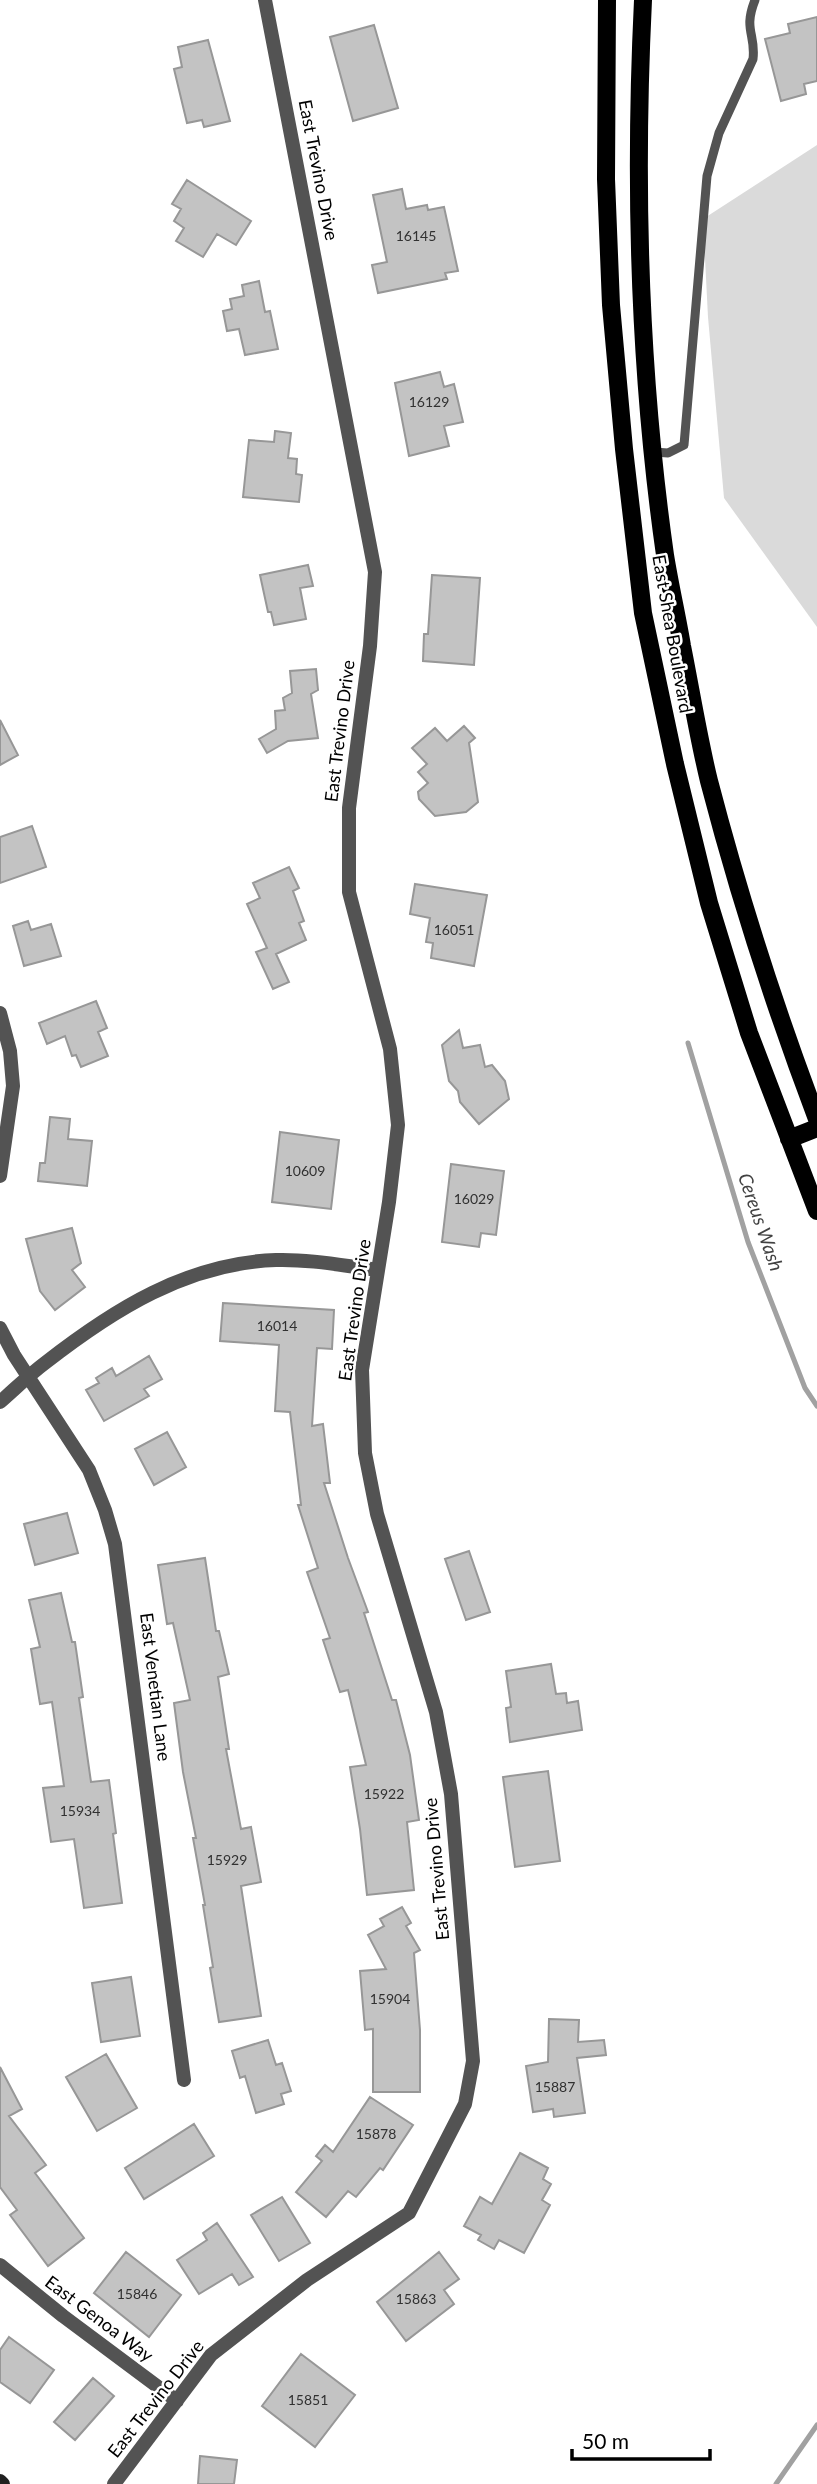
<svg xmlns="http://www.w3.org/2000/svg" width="817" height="2484" font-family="Lato,sans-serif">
	<rect width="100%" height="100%" fill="#fff"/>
	<path fill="#dadada" d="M817,145V627L724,498L708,317L703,219Z"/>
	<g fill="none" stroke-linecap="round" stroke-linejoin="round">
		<path stroke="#a1a1a1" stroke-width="5" d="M688,1043L748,1242L805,1388L817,1406
			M776,2484L817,2425"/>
	</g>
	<path fill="#c3c3c3" stroke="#979797" stroke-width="2" d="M817,17V81L804,84L806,94L781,101L765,39L790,33L788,24Z
		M374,25L398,108L353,121L330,37Z
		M208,40L230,121L204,127L202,120L187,123L174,69L182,67L178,47Z
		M187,180L251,221L236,245L217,234L203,257L176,241L184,228L174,221L181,209L172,204Z
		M402,189L406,209L427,205L428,210L444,207L458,271L445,273L447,279L378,293L372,265L387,262L373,195Z
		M259,281L265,312L270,311L278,349L245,355L239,329L227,331L223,311L232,309L230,299L244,296L242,285Z
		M440,372L444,387L454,384L463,422L444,426L449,446L409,456L395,383Z
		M275,431L291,433L288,458L297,459L296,474L302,475L299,502L243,497L249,440L274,442Z
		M308,565L313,586L300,588L306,619L274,625L271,612H268L260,575Z
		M432,575L480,578L474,665L423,661L424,634H428Z
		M316,669L318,690L311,694L318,738L288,741L267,753L259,739L276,729L275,711L285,710L283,698L292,693L290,671Z
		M0,720L18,755L0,765Z
		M464,726L475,738L469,743L478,802L466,812L435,816L419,799L418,792L428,783L418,772L427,764L412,748L435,728L447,741Z
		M32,826L46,867L0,883V837Z
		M289,867L299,888L293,891L304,921L299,923L306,940L276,954L289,982L273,989L256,952L267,948L247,904L260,898L253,883Z
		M415,884L487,895L474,966L431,958L433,943L426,942L430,918L410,914Z
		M28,921L31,930L51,924L61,956L24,966L13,926Z
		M96,1001L107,1028L98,1032L108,1056L81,1067L76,1055L72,1056L65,1036L47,1044L39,1023Z
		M459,1030L463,1048L480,1045L485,1067L492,1065L505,1081L509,1099L479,1124L460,1102L458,1091L449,1081L442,1045Z
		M50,1117L70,1119L68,1139L92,1141L87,1186L38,1181L40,1163H45Z
		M280,1132L339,1140L331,1209L272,1202Z
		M451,1164L504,1171L496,1235L481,1233L479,1247L442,1242Z
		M72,1228L81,1263L72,1270L85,1287L55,1310L40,1291L26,1239Z
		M223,1303L334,1310L332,1349L317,1348L312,1426L323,1424L330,1483H324L348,1558L368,1612L364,1613L392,1700H396L410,1755L419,1820L407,1822L414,1890L367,1895L360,1829L350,1767L366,1765L348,1690L340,1692L323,1640L330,1638L307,1572L318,1568L298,1505H301L290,1412L275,1411L279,1345L220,1341Z
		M149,1356L162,1379L144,1389L149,1396L104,1421L86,1390L99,1383L96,1378L112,1368L116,1376Z
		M167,1432L186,1467L154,1485L135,1449Z
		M67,1513L78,1553L35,1565L24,1524Z
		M469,1551L490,1612L466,1620L445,1559Z
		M205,1558L216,1631H219L229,1674L218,1677L229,1749H226L241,1829L251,1827L261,1882L241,1886L261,2016L219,2022L210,1968L213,1967L203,1905H205L193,1838H196L183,1772L174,1703L190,1700L173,1623L167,1624L158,1565Z
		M61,1593L72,1642H75L83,1697L79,1698L91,1782L109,1780L116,1833L113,1834L122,1903L84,1908L74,1839L51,1842L43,1788L64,1786L52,1702L40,1704L31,1649L40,1647L29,1600Z
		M551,1664L556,1694L566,1693L567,1703L578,1701L582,1730L510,1742L506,1708L511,1707L506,1671Z
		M548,1771L560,1861L515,1867L503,1777Z
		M402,1907L411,1923L406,1926L420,1950L414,1953L420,2030V2092H373V2029L365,2030L360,1971L386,1969L368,1935L384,1926L380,1919Z
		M131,1977L140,2036L101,2042L92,1983Z
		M549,2019L579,2020L578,2042L604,2040L606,2055L577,2058L585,2113L554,2117L553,2109L533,2112L526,2066L548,2062Z
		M268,2040L276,2065L282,2063L291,2091L281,2094L284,2104L256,2113L245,2076L240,2078L232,2051Z
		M106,2054L137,2108L97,2131L66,2077Z
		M0,2067L22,2109L9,2116L46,2165L35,2173L84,2238L48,2266L10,2215L17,2210L0,2187Z
		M370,2097L413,2125L383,2170L380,2168L356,2197L348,2191L326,2217L296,2192L322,2161L316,2156L325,2145L333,2152Z
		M194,2124L214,2156L144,2199L125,2168Z
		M520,2153L548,2168L543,2179L551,2184L542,2200L550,2205L524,2253L499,2240L494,2249L478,2240L481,2235L464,2226L480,2197L492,2204Z
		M282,2197L310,2243L279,2261L251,2215Z
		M217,2223L253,2277L239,2285L232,2274L199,2294L177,2260L207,2240L203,2233Z
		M126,2252L181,2295L149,2337L94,2293Z
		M439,2252L459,2279L444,2290L454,2304L406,2341L377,2302Z
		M9,2337L54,2370L30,2403L0,2382V2350Z
		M301,2354L355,2395L315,2447L262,2406Z
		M93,2378L114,2396L75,2440L54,2422Z
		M200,2456L237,2460L234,2484H198Z"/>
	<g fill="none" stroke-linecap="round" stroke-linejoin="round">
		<path stroke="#535353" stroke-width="9" d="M654,452L668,453L684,445L707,176L719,133L753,59C756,34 743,30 755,0"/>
		<path stroke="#535353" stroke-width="14" d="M0,1013L10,1051L13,1086L0,1176
			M0,1328L14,1355L89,1470L105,1510L115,1544L184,2080
			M0,1402C15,1389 29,1375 45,1363C113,1310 187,1263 276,1260C310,1259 345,1266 378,1270
			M0,2265L63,2316L177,2401
			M114,2484L211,2355L307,2280L409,2213L465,2104L473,2061L451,1794L436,1712L377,1514L365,1453L362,1370L389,1202L398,1125L390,1049L349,892V808L370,646L375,572L265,0"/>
		<path stroke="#202020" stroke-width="14" d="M0,2481L3,2484"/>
		<path stroke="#000" stroke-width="18" d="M607,0L606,179L611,305L624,449L643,613L675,764L709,903L749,1033L817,1211
			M643,0C634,184 639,372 665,555C670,586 677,616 682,646C691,691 698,736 709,781C739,896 775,1008 817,1119
			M789,1139L817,1128"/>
	</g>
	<g text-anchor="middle" stroke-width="5" stroke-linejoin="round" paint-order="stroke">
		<g font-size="14" fill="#313131">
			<text x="416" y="241">16145</text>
			<text x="429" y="407">16129</text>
			<text x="454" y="935">16051</text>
			<text x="305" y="1176">10609</text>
			<text x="474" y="1204">16029</text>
			<text x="277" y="1331">16014</text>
			<text x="384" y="1799">15922</text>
			<text x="80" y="1816">15934</text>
			<text x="227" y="1865">15929</text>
			<text x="390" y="2004">15904</text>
			<text x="555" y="2092">15887</text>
			<text x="376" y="2139">15878</text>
			<text x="137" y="2299">15846</text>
			<text x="416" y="2304">15863</text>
			<text x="308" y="2405">15851</text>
		</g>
		<g font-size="18" fill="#000" stroke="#fff">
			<text transform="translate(318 170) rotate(79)" y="6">East Trevino Drive</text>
			<text transform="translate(672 634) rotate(80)" y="6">East Shea Boulevard</text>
			<text transform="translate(340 731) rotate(-83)" y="6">East Trevino Drive</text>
			<text transform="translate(355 1310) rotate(-82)" y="6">East Trevino Drive</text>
			<text transform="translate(155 1687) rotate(83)" y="6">East Venetian Lane</text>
			<text transform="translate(437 1869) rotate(-95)" y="6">East Trevino Drive</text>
			<text transform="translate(99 2319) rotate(37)" y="6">East Genoa Way</text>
			<text transform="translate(156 2399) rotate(-52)" y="6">East Trevino Drive</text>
		</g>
		<g font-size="19" font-style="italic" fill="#424242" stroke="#fff">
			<text transform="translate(761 1222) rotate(71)" y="7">Cereus Wash</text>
		</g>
	</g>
	<path d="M572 2449v10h138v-10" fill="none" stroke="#000000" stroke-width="3.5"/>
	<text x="582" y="2449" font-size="21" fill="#000000" stroke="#ffffff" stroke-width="5" paint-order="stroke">50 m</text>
</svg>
